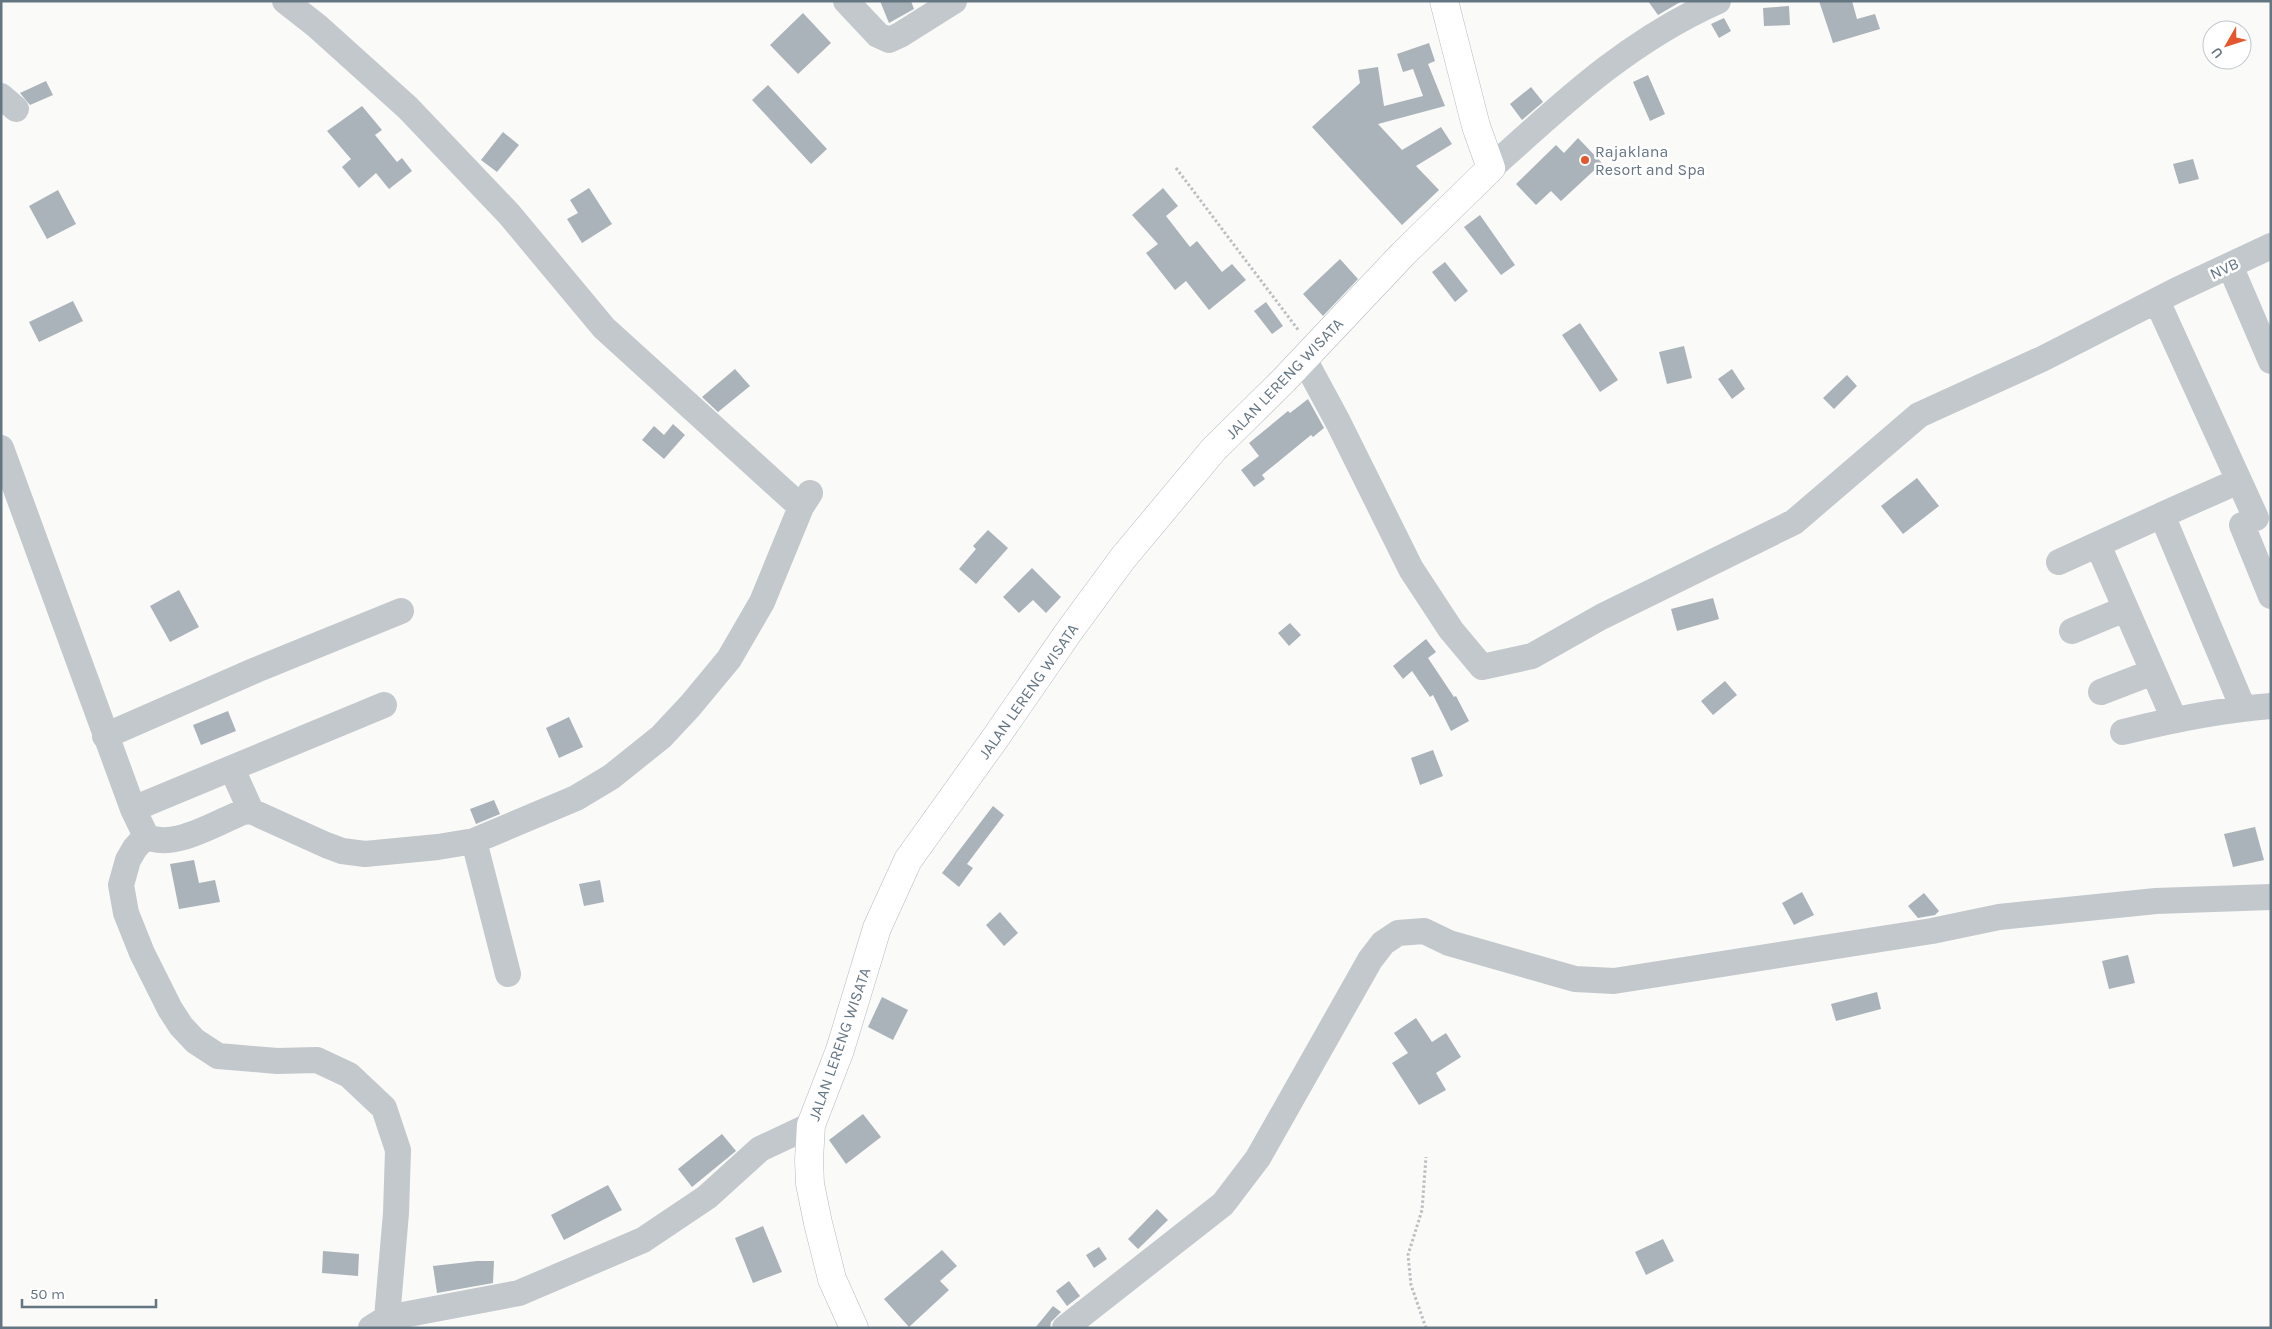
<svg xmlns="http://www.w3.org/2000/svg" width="2272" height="1329" font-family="Karla,sans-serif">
	<rect width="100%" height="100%" fill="#fafaf8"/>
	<path fill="#aab3b9" d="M880,1H911L914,9L889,23Z
		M1648,1H1682L1658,15Z
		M1819,1H1852L1857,19L1875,14L1880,29L1833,43Z
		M1789,6L1790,25L1764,26L1763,8Z
		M803,13L831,43L798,74L770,45Z
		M1724,18L1731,31L1719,38L1711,24Z
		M1429,43L1435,61L1428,64L1445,106L1378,124L1402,150L1441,127L1452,144L1416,166L1439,190L1402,225L1312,127L1360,83L1358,70L1378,67L1384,106L1423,96L1413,69L1403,72L1397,54Z
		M1648,75L1665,114L1650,121L1633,82Z
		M46,81L53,95L30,105L20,93Z
		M768,85L827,149L811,164L752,100Z
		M1531,87L1543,102L1522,120L1510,104Z
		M362,106L382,130L375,135L397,162L402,158L412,171L389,189L376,173L359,188L342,167L351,159L327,131Z
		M503,132L519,145L497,172L481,160Z
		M1578,138L1602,163L1561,201L1551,191L1536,205L1516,184L1556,145L1564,153Z
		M2193,159L2199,179L2179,184L2173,164Z
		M589,188L612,224L582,243L567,219L578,213L570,200Z
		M1163,188L1178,206L1166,216L1190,247L1197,241L1222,272L1232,264L1246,280L1209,310L1186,281L1175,290L1146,253L1158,244L1132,215Z
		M58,190L76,224L47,239L29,206Z
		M1480,215L1515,265L1501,275L1464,227Z
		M1340,259L1358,279L1323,316L1303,294Z
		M1445,262L1468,291L1455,302L1432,272Z
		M73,301L83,321L39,342L29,322Z
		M1266,302L1283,326L1272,334L1254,311Z
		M1580,323L1618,380L1600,392L1562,335Z
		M1684,346L1692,378L1667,384L1659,352Z
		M735,369L750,386L718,412L702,397Z
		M1732,369L1745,389L1732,399L1718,379Z
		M1847,375L1857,386L1834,409L1823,398Z
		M1308,399L1324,428L1313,437L1311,435L1262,475L1265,479L1254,487L1241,470L1259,456L1249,443L1288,411L1290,413Z
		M673,424L685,435L664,459L642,440L654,426L664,435Z
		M1917,478L1939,506L1903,534L1881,506Z
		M988,530L1008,548L976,584L959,569L976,549L973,546Z
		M1032,568L1061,597L1046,613L1033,600L1019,613L1003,597Z
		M179,590L199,627L170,642L150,606Z
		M1713,598L1719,619L1677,631L1671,609Z
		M1290,623L1301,635L1289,646L1278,633Z
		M1426,639L1436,652L1428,658L1454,697L1456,696L1469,721L1451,731L1433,695L1430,697L1412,671L1403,679L1393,666Z
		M1725,681L1737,695L1713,715L1701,701Z
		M228,711L236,731L201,745L193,725Z
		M569,717L583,747L559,758L546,728Z
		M1433,750L1443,776L1420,785L1411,758Z
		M494,800L500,814L476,824L470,809Z
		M993,806L1004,815L967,864L973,868L959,887L942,873Z
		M2255,827L2264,860L2233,867L2224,834Z
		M194,860L199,883L215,880L220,902L179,909L170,864Z
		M600,880L604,902L584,906L579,884Z
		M1802,892L1814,915L1794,925L1782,903Z
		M1924,893L1939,911L1935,915L1918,918L1908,906Z
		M1000,912L1018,933L1004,946L986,925Z
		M2128,955L2135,983L2109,989L2102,961Z
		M1877,992L1881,1009L1836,1021L1831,1004Z
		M882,997L908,1010L893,1040L868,1027Z
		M1416,1018L1432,1042L1446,1033L1461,1057L1436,1073L1446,1090L1419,1105L1392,1063L1408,1053L1394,1033Z
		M863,1114L881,1137L846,1164L829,1140Z
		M722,1134L736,1151L692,1187L678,1169Z
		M608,1185L622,1210L564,1240L551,1215Z
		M1157,1209L1168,1220L1138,1249L1128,1239Z
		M763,1226L782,1272L753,1283L735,1238Z
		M1663,1239L1674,1261L1646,1275L1635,1252Z
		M1099,1247L1107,1259L1094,1268L1086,1255Z
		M942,1250L957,1266L940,1281L949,1290L909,1327L884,1299Z
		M323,1251L359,1254L358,1276L322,1273Z
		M477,1261H494L493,1283L437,1293L433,1266Z
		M1069,1281L1080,1296L1067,1306L1056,1291Z
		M1053,1306L1061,1312L1051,1322L1050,1328H1035Z"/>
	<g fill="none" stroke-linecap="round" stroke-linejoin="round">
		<defs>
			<path id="major" d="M854,1328L832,1279L818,1223L810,1184L809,1160L811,1125L840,1050L877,928L908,860L996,737L1070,630L1123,558L1214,449L1284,380L1403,254L1491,168L1476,126L1444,1"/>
		</defs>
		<use href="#major" stroke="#b5babe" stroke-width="29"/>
		<path stroke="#bbbfc2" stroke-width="3" stroke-dasharray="2.5 2.5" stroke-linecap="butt" d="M1176,168L1299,331
			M1426,1328L1411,1285L1408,1255L1422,1210L1426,1157"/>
		<path stroke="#c3c8cc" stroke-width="26" d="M285,1L317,26L408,108L509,214L604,328L801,507
			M846,1L878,35L889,40L900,35L954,1
			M1,96L16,109
			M1491,168C1563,103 1628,41 1718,1
			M2234,275L2271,361
			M2162,312L2256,518
			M1304,359L1338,422L1411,569L1451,630L1482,667L1532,656L1601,617L1794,522L1919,415L2042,359L2177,290L2271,246
			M1,448L133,809
			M2225,487L2162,515L2243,708
			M2242,525L2271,596
			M2098,545L2174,719
			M2059,562L2162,515
			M2072,631L2125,609
			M2101,692L2153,672
			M2123,732C2171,720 2220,710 2271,706
			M105,736L256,670L401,611
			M232,769L251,811L243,812C218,822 172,851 146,836L133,809L384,705
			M251,811L326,845L342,851L365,854L438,847L474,841L576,798L611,777L661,737L690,706L729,659L762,602L801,507L810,493
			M146,836L135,848L128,860L121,885L126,913L142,953L170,1009L181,1026L195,1041L218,1056L277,1061L317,1060L349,1075L384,1108L398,1150L396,1213L387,1318
			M474,841L508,974
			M371,1328L387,1318L519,1293L643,1240L707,1197L760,1149L811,1125
			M1065,1328L1223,1204L1258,1158L1370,960L1383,943L1398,933L1424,931L1449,943L1575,979L1614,981L1932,931L1999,917L2156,901L2271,897"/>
		<use href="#major" stroke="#fff" stroke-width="28"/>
	</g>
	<circle fill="#e4572e" stroke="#fff" stroke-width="2" cx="1585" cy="160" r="5"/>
	<g text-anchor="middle" stroke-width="5" stroke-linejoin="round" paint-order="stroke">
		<g font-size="16" fill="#657683" stroke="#fff" text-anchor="start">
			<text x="1595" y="157">Rajaklana<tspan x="1595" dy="18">Resort and Spa</tspan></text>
		</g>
		<g font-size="16" fill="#657683" stroke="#fff">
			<text transform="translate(2224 268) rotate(-25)" y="6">NVB</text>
			<text transform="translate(1284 378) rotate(-46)" y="6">JALAN LERENG WISATA</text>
			<text transform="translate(1028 691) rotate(-55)" y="6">JALAN LERENG WISATA</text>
			<text transform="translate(839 1044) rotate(-71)" y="6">JALAN LERENG WISATA</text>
		</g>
	</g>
	<rect width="2272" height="1329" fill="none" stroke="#657683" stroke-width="5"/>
	<g transform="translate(2227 45) rotate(231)"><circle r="24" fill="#ffffff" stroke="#c1c8cd"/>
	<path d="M0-4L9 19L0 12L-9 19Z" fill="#e4572e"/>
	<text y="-8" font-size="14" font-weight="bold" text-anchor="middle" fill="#657683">U</text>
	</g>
	<path d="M22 1299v8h134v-8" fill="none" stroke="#657683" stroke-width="2.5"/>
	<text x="30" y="1299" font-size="15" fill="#657683" stroke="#ffffff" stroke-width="4" paint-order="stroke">50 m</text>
</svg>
